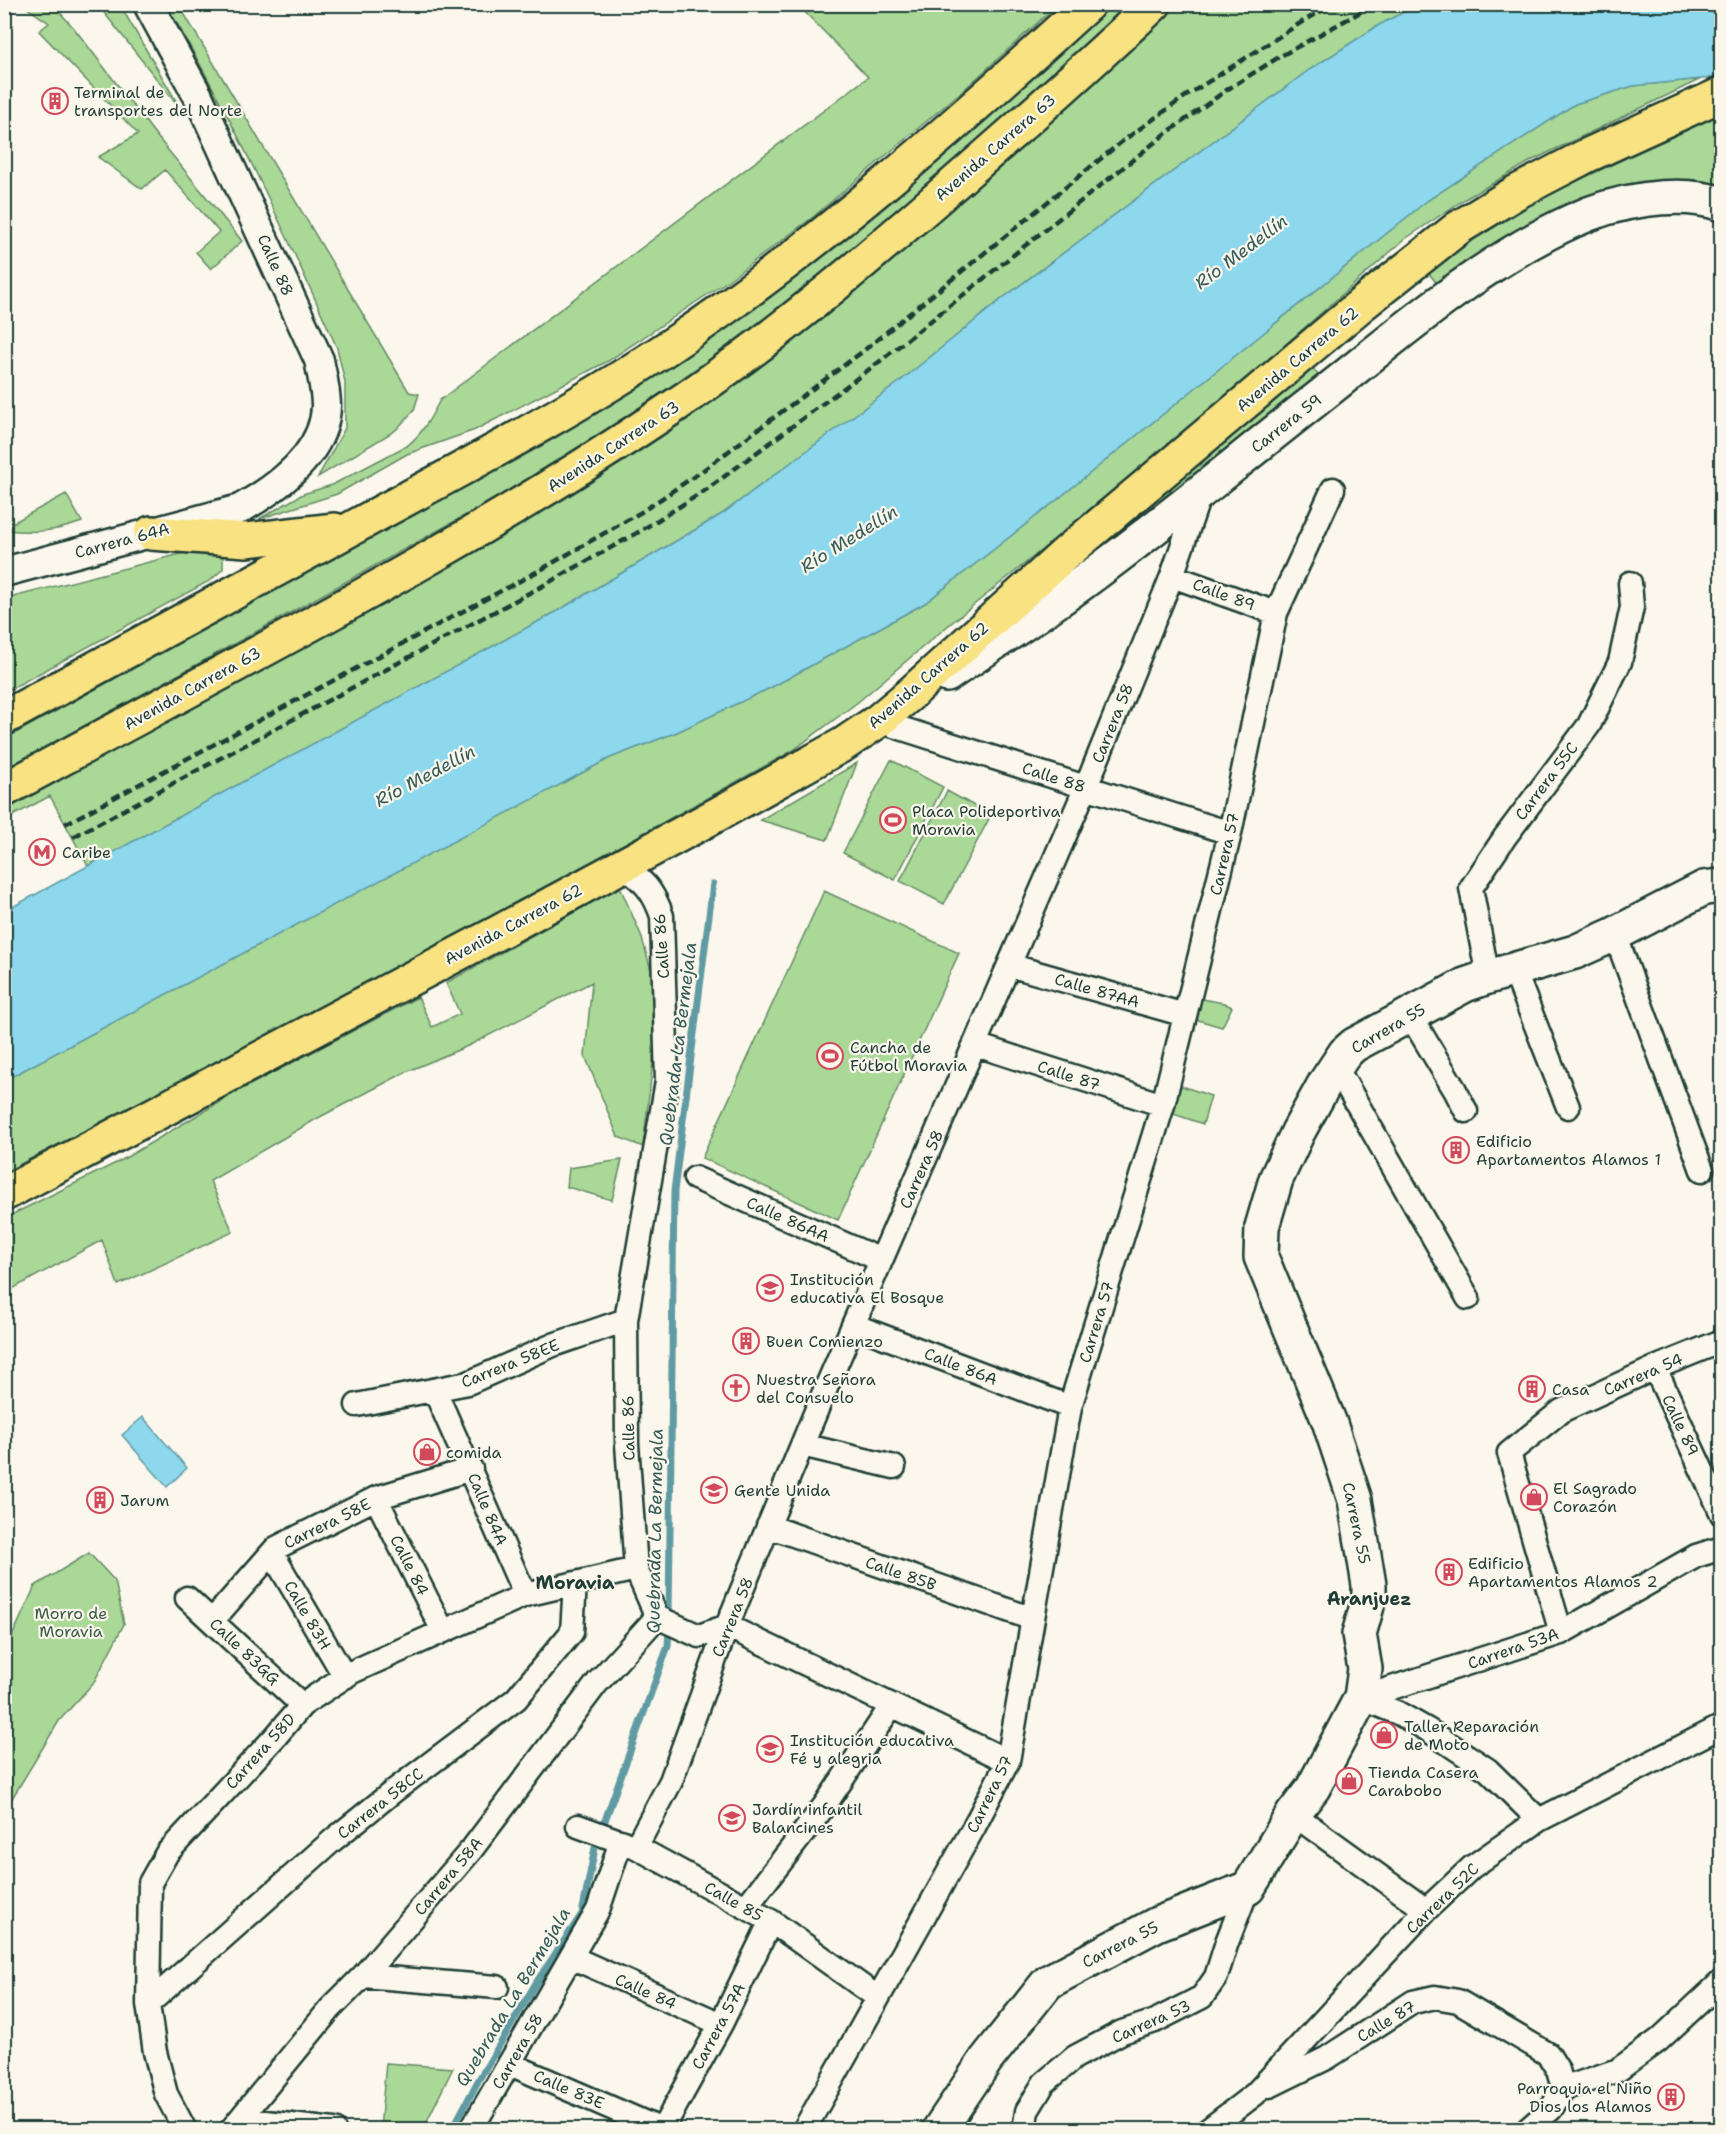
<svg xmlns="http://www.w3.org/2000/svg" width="1726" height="2134" font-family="'Shantell Sans',sans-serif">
	<rect width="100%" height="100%" fill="#fbf7ec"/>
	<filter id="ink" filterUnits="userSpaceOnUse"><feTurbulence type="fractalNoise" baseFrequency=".0167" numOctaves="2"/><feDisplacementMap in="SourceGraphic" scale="12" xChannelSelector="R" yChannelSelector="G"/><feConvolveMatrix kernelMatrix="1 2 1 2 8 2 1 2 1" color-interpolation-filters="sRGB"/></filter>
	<g filter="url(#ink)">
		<path fill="#aad897" stroke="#648a66" stroke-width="1.5" d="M23,5H53L74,28L155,134L242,241L211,269L196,252L219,232L165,170L142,189L98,157L138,134L39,31L49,23Z
			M98,5H120L182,111Z
			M166,5H179L409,392L419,394L414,410L396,430L318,477L345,428V382L337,348C285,231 231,114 166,5Z
			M798,5H1057L967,87L813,217L726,282L608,361L475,430L407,454L337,494L259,519L303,494L332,485L408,445C423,433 431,417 440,400L868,77Z
			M1104,5H1134L873,237L723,354L534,477L187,670L5,769V739L506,464L639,381L1058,45Z
			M1172,5H1419L1379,25L1309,70L1003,298L898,383L722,514L554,613L88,866L50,796L5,820V804L394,598L485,545L589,481L1138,37Z
			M1701,79L1533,160L1465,199L1405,239L1181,437L944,629L858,702L792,751L495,915L236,1052L5,1172V1080L610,758L677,732L772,687L925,603L1053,503L1428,200L1575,104L1633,86Z
			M1721,114V191L1709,187L1440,287L1426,270C1512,204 1624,161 1721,114Z
			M1311,367L1323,379L1064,586L1056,576Z
			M66,494L82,522C54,532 34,533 5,530V527Z
			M214,549L223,557V569L211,580L5,692V599L196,550Z
			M891,760L943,787L895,880L843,853Z
			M857,763L827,840L760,820Z
			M947,791L991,815L944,904L900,881Z
			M620,887L641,935L657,991L653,1061L643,1147L618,1137L585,1056L592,982L470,1045L406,1072L318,1118L210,1181L233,1232L118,1285L102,1240L5,1293V1218L122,1160L238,1091L418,997L432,1027L460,1014L446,983Z
			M824,891L959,953L838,1220L702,1158Z
			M1196,998L1224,1003L1232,1007L1222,1027L1191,1018Z
			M1176,1084L1211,1096L1203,1124L1168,1112Z
			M622,1160L612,1200L567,1187L569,1168Z
			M89,1553L115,1581L124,1624L94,1682L59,1721L5,1810V1652L35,1586Z
			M386,2063L453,2068L423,2129H380Z"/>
		<path fill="#8dd8ed" stroke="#619aa3" stroke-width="1.5" d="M1419,4L1721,5V77L1633,86L1575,104L1428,200L1053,503L925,603L772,687L677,732L610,758L5,1080V911L554,613L722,514L898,383L1003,298L1309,70L1379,25Z
			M143,1417L187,1468L167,1487L122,1435Z"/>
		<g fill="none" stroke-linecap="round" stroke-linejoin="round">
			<path stroke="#619aa3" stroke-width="7" d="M669,1617L674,1191L713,884
				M452,2130L478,2081L536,1983L582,1914L595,1848L668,1646L669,1628"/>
			<defs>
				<path id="minor" d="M1172,576L1276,613
					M878,721L1230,833
					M622,866C644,881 653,890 662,916L667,1081L626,1320L627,1444L636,1569L657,1617L699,1636L727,1626L1008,1761
					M1615,934L1702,1170
					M1009,965L1185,1015
					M1514,970L1568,1107
					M1488,977L1471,888L1505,837L1589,725L1620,662L1632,607L1630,583
					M1410,1015L1455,1090L1466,1111
					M976,1045L1163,1105
					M1336,1067L1468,1298
					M695,1178L881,1260
					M853,1325L1070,1407
					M1655,1368L1722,1514
					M435,1391L525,1595
					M357,1405L468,1383L553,1345L626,1320
					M802,1445L894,1467
					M376,1498L443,1631
					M768,1526L1033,1619
					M272,1553L345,1677
					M187,1598L302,1705
					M212,1621L276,1548L376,1498L471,1469
					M1561,1633L1509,1453L1561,1411L1655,1368L1722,1341
					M1361,1698L1561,1633L1696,1556L1722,1548
					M1361,1698L1398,1713L1428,1730L1488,1770L1539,1820
					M1293,1814L1426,1910
					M578,1826L636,1847L771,1921L877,1997
					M636,1847L671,1781L727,1626L819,1404L1086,787L1172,576L1201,491
					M746,1907L825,1805L892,1705
					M571,1957L721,2024
					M363,1976L497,1987
					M148,2004L333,1840L395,1790L516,1699L572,1632L575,1583
					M510,2064L662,2130
					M1270,2086L1327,2058L1413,2002L1435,1997L1458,2001L1548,2054L1558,2070L1563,2089
					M241,2119L334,2130
					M185,2130L166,2094L155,2052L148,2004L150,1883L167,1853L276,1736L302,1705L352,1672L525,1595L636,1569
					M231,2130L330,2009L363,1976L472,1849L597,1683L657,1617
					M471,2130L598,1910L621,1841
					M662,2130L721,2024L771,1921
					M804,2130L974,1827L1008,1761L1070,1407L1163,1105L1230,833L1276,613L1333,489
					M1024,2130L1027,2111L1044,2083L1075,2057L1122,2032L1155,2021L1202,1997L1216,1977L1227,1942L1248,1888
					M1208,2130L1255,2094L1426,1910L1472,1867L1539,1820L1722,1726
					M1527,2130L1551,2109L1563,2089L1618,2070L1659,2040L1722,1981"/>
				<path id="tertiary" d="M4,572L240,509C277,488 325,453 326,406C326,391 322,375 319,360L198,96L148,4"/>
				<path id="secondary" d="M947,675C991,645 1036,617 1078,586C1158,528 1235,463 1313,402C1396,337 1476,265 1572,221C1614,201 1678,189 1722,204
					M939,2130L986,2060L1048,1982L1157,1924L1248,1888L1293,1814L1313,1788L1361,1698L1365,1669L1359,1634L1369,1599V1585L1355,1500L1329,1421L1261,1257L1262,1227L1276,1179L1298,1132L1325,1083L1345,1053L1354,1045L1465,985L1488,977L1575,952L1615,934L1704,888L1722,886"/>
				<path id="trunk" d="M151,533L246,540L335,530
					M4,718C129,650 254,582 378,514C478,460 579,407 673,344C822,244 956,125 1088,4
					M4,790C237,663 474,544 692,394C777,335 856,269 934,201C1008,137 1082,72 1154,4
					M4,1194L499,932L718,814L844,744L878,721L908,696L1066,553L1362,304L1458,228L1515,193L1586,156L1722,94"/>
			</defs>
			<use href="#minor" stroke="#1f3d34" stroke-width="27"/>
			<use href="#tertiary" stroke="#1f3d34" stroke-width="33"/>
			<use href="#secondary" stroke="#1f3d34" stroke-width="38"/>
			<use href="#trunk" stroke="#1f3d34" stroke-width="38"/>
			<use href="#minor" stroke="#fbf7ec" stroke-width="22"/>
			<use href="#tertiary" stroke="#fbf7ec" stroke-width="28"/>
			<use href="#secondary" stroke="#fbf7ec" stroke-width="33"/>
			<use href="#trunk" stroke="#f8e281" stroke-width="33"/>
			<path stroke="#1f3d34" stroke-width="4.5" stroke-dasharray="9 4.5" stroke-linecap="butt" d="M65,824L542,569L643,511L702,471L862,352L1124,140L1186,96L1302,22L1334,4
				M73,837L546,584L637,533L706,490L879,362L1164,135L1228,89L1279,57L1375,4"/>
		</g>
	</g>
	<defs>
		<symbol id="building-ring" viewBox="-11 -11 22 22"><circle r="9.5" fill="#fbf7ec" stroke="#d1495b" stroke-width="1.5"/><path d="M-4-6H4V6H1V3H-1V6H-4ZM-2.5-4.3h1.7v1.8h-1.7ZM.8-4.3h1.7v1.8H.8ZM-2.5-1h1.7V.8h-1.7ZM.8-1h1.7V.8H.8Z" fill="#d1495b"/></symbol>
		<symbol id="stadium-ring" viewBox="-11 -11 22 22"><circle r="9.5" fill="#fbf7ec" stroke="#d1495b" stroke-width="1.5"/><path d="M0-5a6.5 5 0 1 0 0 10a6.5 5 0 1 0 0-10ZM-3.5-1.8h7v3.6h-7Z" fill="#d1495b"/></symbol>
		<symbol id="metro-ring" viewBox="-11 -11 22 22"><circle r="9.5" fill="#fbf7ec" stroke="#d1495b" stroke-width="1.5"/><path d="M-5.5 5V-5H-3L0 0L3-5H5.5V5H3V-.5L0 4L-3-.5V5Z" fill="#d1495b"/></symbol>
		<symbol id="school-ring" viewBox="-11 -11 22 22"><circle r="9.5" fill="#fbf7ec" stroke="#d1495b" stroke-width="1.5"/><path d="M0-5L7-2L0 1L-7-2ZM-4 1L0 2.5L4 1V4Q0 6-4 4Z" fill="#d1495b"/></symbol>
		<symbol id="church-ring" viewBox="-11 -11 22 22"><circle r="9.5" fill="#fbf7ec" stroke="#d1495b" stroke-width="1.5"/><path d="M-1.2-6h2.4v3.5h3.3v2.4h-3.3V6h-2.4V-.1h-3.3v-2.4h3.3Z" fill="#d1495b"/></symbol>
		<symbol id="shop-ring" viewBox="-11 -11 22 22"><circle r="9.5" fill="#fbf7ec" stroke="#d1495b" stroke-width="1.5"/><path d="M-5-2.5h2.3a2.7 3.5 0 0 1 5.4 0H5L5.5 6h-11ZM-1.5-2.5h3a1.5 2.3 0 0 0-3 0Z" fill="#d1495b"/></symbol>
	</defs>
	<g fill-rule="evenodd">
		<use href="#building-ring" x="40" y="86" width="30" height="30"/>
		<use href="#stadium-ring" x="878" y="805" width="30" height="30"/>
		<use href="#metro-ring" x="27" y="837" width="30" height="30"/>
		<use href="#stadium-ring" x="815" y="1041" width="30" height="30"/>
		<use href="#building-ring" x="1441" y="1135" width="30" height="30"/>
		<use href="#school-ring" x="755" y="1273" width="30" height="30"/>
		<use href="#building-ring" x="731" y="1326" width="30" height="30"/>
		<use href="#church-ring" x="721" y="1373" width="30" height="30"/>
		<use href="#building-ring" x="1517" y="1374" width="30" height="30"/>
		<use href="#shop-ring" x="412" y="1437" width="30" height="30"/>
		<use href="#school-ring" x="699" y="1475" width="30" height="30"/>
		<use href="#shop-ring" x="1519" y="1482" width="30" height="30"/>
		<use href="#building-ring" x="85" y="1485" width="30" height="30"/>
		<use href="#building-ring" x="1434" y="1557" width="30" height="30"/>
		<use href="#shop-ring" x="1369" y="1720" width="30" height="30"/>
		<use href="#school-ring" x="755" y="1734" width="30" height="30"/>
		<use href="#shop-ring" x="1334" y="1766" width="30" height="30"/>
		<use href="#school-ring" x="717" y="1803" width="30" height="30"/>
		<use href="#building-ring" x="1656" y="2082" width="30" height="30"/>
	</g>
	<g text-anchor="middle" stroke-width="4.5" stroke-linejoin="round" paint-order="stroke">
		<g font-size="16" fill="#1f3d34" stroke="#fbf7ec" text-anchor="start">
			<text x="74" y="98">Terminal de<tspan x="74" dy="18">transportes del Norte</tspan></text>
			<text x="912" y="817">Placa Polideportiva<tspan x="912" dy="18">Moravia</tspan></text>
			<text x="62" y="858">Caribe</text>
			<text x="850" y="1053">Cancha de<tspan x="850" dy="18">Fútbol Moravia</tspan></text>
			<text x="1476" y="1147">Edificio<tspan x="1476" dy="18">Apartamentos Alamos 1</tspan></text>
			<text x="790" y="1285">Institución<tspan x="790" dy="18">educativa El Bosque</tspan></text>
			<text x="766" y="1347">Buen Comienzo</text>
			<text x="756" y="1385">Nuestra Señora<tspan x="756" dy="18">del Consuelo</tspan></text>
			<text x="1552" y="1395">Casa</text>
			<text x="446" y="1458">comida</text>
			<text x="1553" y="1494">El Sagrado<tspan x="1553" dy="18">Corazón</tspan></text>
			<text x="734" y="1496">Gente Unida</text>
			<text x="120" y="1506">Jarum</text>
			<text x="1468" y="1569">Edificio<tspan x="1468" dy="18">Apartamentos Alamos 2</tspan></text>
			<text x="1404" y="1732">Taller Reparación<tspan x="1404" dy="18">de Moto</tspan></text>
			<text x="790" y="1746">Institución educativa<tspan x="790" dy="18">Fé y alegria</tspan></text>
			<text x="1368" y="1778">Tienda Casera<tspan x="1368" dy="18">Carabobo</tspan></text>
			<text x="752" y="1815">Jardín infantil<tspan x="752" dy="18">Balancines</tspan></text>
			<text x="1652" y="2094" text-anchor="end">Parroquia el Niño<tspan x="1652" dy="18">Dios los Alamos</tspan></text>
		</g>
		<g font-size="16" fill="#1f3d34" stroke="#fbf7ec">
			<text transform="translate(995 147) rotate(-41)" y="6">Avenida Carrera 63</text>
			<text transform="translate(276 265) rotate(66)" y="6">Calle 88</text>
			<text transform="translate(1297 359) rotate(-40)" y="6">Avenida Carrera 62</text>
			<text transform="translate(1286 423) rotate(-38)" y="6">Carrera 59</text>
			<text transform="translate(613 446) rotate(-33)" y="6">Avenida Carrera 63</text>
			<text transform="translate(122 540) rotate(-15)" y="6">Carrera 64A</text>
			<text transform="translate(1224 594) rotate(20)" y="6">Calle 89</text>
			<text transform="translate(928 675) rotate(-41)" y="6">Avenida Carrera 62</text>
			<text transform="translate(192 688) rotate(-29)" y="6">Avenida Carrera 63</text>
			<text transform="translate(1112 723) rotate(-68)" y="6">Carrera 58</text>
			<text transform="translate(1054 777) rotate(18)" y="6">Calle 88</text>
			<text transform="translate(1546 781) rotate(-53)" y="6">Carrera 55C</text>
			<text transform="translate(1224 854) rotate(-77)" y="6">Carrera 57</text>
			<text transform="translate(513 924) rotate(-28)" y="6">Avenida Carrera 62</text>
			<text transform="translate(661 946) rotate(-94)" y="6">Calle 86</text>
			<text transform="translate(1097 990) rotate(16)" y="6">Calle 87AA</text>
			<text transform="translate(1388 1028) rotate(-30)" y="6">Carrera 55</text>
			<text transform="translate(1069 1075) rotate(18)" y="6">Calle 87</text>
			<text transform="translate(921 1169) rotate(-66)" y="6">Carrera 58</text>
			<text transform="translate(788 1219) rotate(24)" y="6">Calle 86AA</text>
			<text transform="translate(1096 1322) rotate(-73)" y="6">Carrera 57</text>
			<text transform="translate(510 1363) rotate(-22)" y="6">Carrera 58EE</text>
			<text transform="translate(961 1366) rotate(21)" y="6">Calle 86A</text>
			<text transform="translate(1643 1374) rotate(-23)" y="6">Carrera 54</text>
			<text transform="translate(1681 1425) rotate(65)" y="6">Calle 89</text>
			<text transform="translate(628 1428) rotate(-91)" y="6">Calle 86</text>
			<text transform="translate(488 1509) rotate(67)" y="6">Calle 84A</text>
			<text transform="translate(327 1523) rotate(-26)" y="6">Carrera 58E</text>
			<text transform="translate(1357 1523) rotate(78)" y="6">Carrera 55</text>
			<text transform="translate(410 1565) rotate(63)" y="6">Calle 84</text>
			<text transform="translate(901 1573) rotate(19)" y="6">Calle 85B</text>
			<text transform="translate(308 1615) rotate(60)" y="6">Calle 83H</text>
			<text transform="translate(732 1617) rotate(-68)" y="6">Carrera 58</text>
			<text transform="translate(1513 1648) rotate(-19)" y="6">Carrera 53A</text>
			<text transform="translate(245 1651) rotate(43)" y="6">Calle 83GG</text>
			<text transform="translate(260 1751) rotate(-48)" y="6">Carrera 58D</text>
			<text transform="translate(989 1794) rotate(-64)" y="6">Carrera 57</text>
			<text transform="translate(380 1803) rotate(-38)" y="6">Carrera 58CC</text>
			<text transform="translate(448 1876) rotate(-50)" y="6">Carrera 58A</text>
			<text transform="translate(1442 1898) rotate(-44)" y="6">Carrera 52C</text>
			<text transform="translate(734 1901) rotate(29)" y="6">Calle 85</text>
			<text transform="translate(1120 1944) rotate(-27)" y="6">Carrera 55</text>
			<text transform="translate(646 1991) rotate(24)" y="6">Calle 84</text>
			<text transform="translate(1151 2021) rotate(-24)" y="6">Carrera 53</text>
			<text transform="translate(1386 2021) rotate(-31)" y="6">Calle 87</text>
			<text transform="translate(718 2026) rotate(-62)" y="6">Carrera 57A</text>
			<text transform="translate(517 2051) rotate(-60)" y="6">Carrera 58</text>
			<text transform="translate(569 2089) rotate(23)" y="6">Calle 83E</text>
		</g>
		<g font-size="16" fill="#3b5c48" stroke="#fbf7ec">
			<text x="71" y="1619">Morro de<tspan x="71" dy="18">Moravia</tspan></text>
		</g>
		<g font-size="18" font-style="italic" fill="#355c59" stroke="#fbf7ec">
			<text transform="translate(1241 252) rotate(-37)" y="6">Río Medellín</text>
			<text transform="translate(849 539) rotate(-32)" y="6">Río Medellín</text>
			<text transform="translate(425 776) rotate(-28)" y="6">Río Medellín</text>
			<text transform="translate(678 1044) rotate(-83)" y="6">Quebrada La Bermejala</text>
			<text transform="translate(655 1531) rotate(-89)" y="6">Quebrada La Bermejala</text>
			<text transform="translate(513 1997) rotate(-59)" y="6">Quebrada La Bermejala</text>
		</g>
		<g font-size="18" font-weight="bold" fill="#1f3d34" stroke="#fbf7ec">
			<text x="575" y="1589">Moravia</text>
			<text x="1369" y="1605">Aranjuez</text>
		</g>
	</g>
	<rect width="1726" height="2134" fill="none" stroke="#fbf7ec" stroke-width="24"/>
	<rect x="12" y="12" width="1702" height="2110" fill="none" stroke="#1f3d34" stroke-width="2" filter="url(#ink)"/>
</svg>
